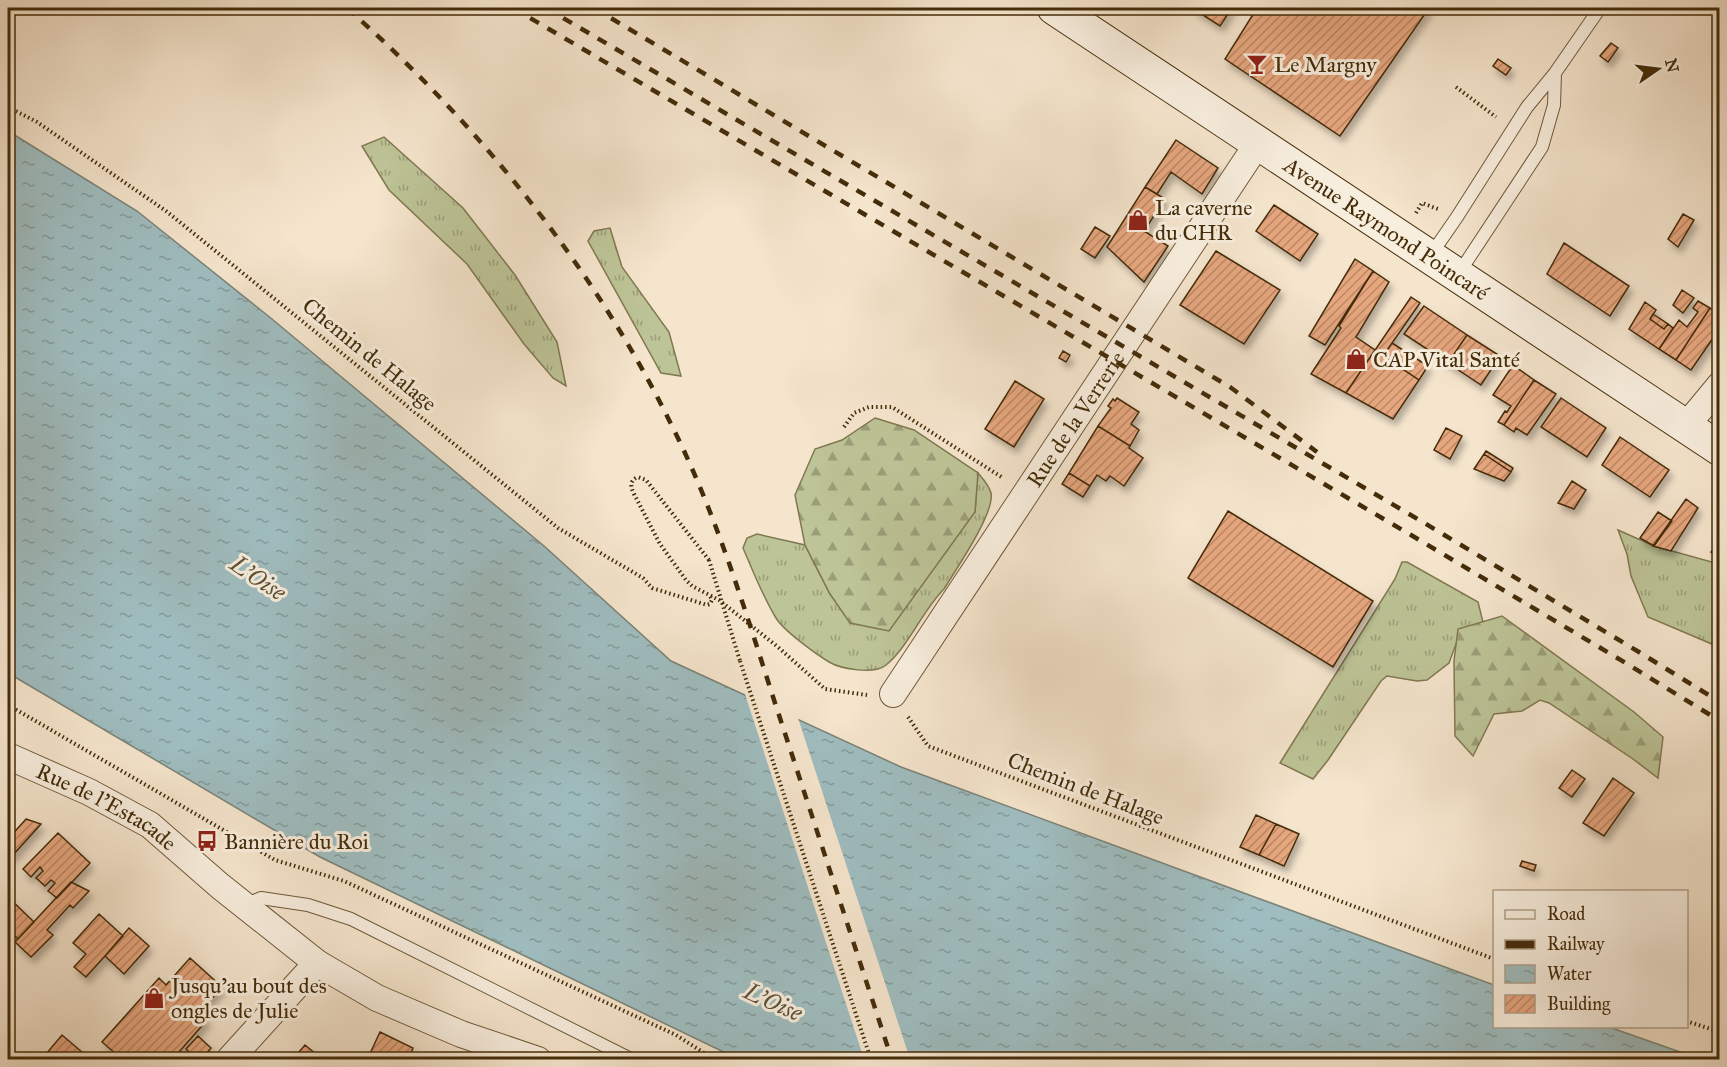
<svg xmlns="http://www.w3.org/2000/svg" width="1727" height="1067" font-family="'IM FELL Great Primer',serif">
	<defs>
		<pattern id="grass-tufts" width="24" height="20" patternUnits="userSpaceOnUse" patternTransform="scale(1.5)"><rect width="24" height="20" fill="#bdc497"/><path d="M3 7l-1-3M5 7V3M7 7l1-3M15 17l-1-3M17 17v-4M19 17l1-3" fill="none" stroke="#9b9f79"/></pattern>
		<pattern id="forest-firs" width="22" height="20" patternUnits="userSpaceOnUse" patternTransform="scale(1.5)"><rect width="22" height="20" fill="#bdc497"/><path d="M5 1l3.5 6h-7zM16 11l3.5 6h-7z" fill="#9b9f79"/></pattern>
		<pattern id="water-ripples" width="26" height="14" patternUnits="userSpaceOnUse" patternTransform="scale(1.5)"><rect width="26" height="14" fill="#9fbdc0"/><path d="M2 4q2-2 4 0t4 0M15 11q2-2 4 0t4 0" fill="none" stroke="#839a9a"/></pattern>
		<pattern id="building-hatch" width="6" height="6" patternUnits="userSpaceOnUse" patternTransform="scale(1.5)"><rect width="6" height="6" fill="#e6a67e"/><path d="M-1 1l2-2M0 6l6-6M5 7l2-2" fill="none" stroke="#bc8765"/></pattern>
		<filter id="shadow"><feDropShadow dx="3.5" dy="6" stdDeviation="3" flood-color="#0004"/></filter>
	</defs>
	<rect width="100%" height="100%" fill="#f5e5cd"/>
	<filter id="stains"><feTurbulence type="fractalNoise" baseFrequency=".00333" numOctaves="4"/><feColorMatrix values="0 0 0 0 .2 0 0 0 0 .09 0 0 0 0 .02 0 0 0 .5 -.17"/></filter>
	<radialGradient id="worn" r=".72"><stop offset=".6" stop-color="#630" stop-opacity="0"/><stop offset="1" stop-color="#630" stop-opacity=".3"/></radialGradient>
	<path fill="url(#grass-tufts)" stroke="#807850" stroke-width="1.5" d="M384,137L463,208L515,275L557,342L566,386L553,378L524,344L467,264L389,190L362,146Z
		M610,228L622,267L669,332L681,376L661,373L588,241L594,231Z
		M978,473C983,479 989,485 991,493C995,513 956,569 944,589C922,611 909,646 886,665C874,675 841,669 829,662C816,654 784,631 776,618C763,597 753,571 743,548L747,538L757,534L805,545L830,594L975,512Z
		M1618,530L1654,546L1719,564V647L1648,617L1631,576L1627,554Z
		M1402,562H1407L1478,602L1483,622L1477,637L1456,644L1449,663L1427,680L1417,681L1387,676L1381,681L1328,760L1313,779L1280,763L1395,579Z"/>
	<path fill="url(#forest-firs)" stroke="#807850" stroke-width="1.5" d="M875,418L914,430L978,473L975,512L889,631L850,623L830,594L805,545L795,495L815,449L842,440Z
		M1502,616L1634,712L1663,737L1658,778L1633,759L1549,703L1540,700L1522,711L1494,714L1473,756L1455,736L1454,661L1458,629Z"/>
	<path fill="url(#water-ripples)" stroke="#7b8377" stroke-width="1.5" d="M8,131L137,211L272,319L544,546L671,661L901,767L1494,985V1026L1609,1027L1700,1059H738L320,857L8,673Z"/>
	<path fill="#f5e5cd" d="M744,691L797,715L910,1059H864Z"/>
	<path fill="url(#building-hatch)" stroke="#442c09" stroke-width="1.5" filter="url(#shadow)" d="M1192,8H1232L1220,26Z
		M1257,8H1429L1340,136L1225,59Z
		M1611,43L1618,48L1608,62L1600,56Z
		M1498,59L1511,68L1506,75L1493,66Z
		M1176,140L1218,168L1202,194L1171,172L1157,194L1145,187Z
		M1145,187L1165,199L1144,231L1168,246L1144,282L1107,247Z
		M1274,205L1318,234L1300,261L1256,231Z
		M1683,214L1694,220L1678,247L1668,239Z
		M1095,227L1110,236L1095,258L1081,249Z
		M1564,243L1629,286L1610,316L1547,274Z
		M1216,251L1280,290L1244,344L1180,305Z
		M1355,259L1373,271L1325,345L1309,336Z
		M1373,271L1389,282L1356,337L1375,350L1346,393L1311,374L1341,328L1339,326Z
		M1682,290L1694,298L1683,313L1673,305Z
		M1411,297L1420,303L1383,356L1419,380L1393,419L1346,393Z
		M1698,301L1710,308L1676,360L1659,349L1679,320L1687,327L1698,312L1693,308Z
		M1645,302L1656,310L1650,319L1664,329L1668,324L1673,328L1659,349L1629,329Z
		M1424,306L1467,335L1448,363L1404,334Z
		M1710,308L1720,315L1715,323L1720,328L1691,370L1676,360Z
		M1653,314L1668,324L1664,329L1650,319Z
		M1467,335L1500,356L1481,385L1448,363Z
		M1392,343L1428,366L1419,380L1383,356Z
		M1063,351L1070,355L1066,362L1059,358Z
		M1513,365L1534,380L1504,425L1498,422L1505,411L1507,412L1511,406L1493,395Z
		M1534,380L1556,394L1527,435L1516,428L1514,432L1504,425Z
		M1015,381L1044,399L1014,447L985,429Z
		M1117,398L1139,412L1131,424L1139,430L1130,446L1098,426L1111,408L1108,406L1113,399L1115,401Z
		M1561,398L1606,428L1587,457L1541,427Z
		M1098,426L1130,446L1129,448L1143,458L1124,486L1110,476L1106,481L1097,475L1090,486L1069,473Z
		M1446,428L1462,436L1450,459L1434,450Z
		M1620,437L1669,470L1650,497L1602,465Z
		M1486,451L1513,468L1511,472L1484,454Z
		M1484,454L1511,472L1504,481L1474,469Z
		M1069,473L1090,486L1083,497L1062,484Z
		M1572,481L1586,490L1574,509L1558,503Z
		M1686,499L1698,508L1671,551L1653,546Z
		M1228,511L1373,601L1333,667L1188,578Z
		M1658,512L1672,521L1654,546L1640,538Z
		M1720,540V559L1711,552Z
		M1572,770L1585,779L1572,797L1559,788Z
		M1613,778L1634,793L1604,836L1583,823Z
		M1256,815L1276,824L1259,855L1240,847Z
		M26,819L41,824L12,856L8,857V839Z
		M1276,824L1299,834L1284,866L1259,855Z
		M58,833L90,863L57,898L48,891L55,883L51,880L45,886L36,878L43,871L40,867L31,877L23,869Z
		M1522,861L1536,865L1534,871L1520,866Z
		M71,882L89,891L73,908L70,905L47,930L53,935L31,957L15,942Z
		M8,897L34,922L18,939L8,929Z
		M99,914L123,936L86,977L74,967L86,954L73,943Z
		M129,928L149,946L124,974L105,956Z
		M190,958L222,987L199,1013L207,1020L172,1060H123L102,1042L159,978L166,985Z
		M380,1032L413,1048L408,1060H367Z
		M62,1035L90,1059L89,1060H41Z
		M198,1036L211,1048L201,1060H197L186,1049Z
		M305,1045L322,1059L292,1060Z"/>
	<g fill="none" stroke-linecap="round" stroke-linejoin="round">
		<defs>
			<path id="service" d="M1430,256L1457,217L1527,107L1555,73L1600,8
				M1459,273L1542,147L1554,105L1555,73
				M245,905L261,898L308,905L351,919L633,1060"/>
			<g id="minor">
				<path d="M1686,426L1720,385"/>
				<path id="s1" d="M893,694L1258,143"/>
				<path id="s2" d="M8,756L89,792L150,825L220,886L317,963L377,998L461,1034L538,1060"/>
				<path d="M229,1060L317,963"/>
			</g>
			<g id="secondary">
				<path id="s3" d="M1054,8L1720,449"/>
			</g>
		</defs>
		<use href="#service" stroke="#705a3a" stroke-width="14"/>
		<use href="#minor" stroke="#705a3a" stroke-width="28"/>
		<use href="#secondary" stroke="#442c09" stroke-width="35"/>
		<path stroke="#442c09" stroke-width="4" stroke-dasharray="1.5 3" stroke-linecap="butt" d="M1456,87L1496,117
			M8,107L37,122L166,211L558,528L643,578L652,588L707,605L710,604L712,600L710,596
			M1416,213L1422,203L1438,209
			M844,427L854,413L869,407H892L1003,478
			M709,560L646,480L638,477C630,480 630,486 634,494L660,544L686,580L692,586L719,600L778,647L825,689L867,695
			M740,661L871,1060
			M8,705L275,860L344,881L676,1035L715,1060
			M908,717L928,746L1494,959
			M1686,1021L1720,1032"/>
		<use href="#service" stroke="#f8eede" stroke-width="12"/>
		<use href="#minor" stroke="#f8eede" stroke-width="26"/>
		<use href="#secondary" stroke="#f8eede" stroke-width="33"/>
		<path stroke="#442c09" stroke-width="4.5" stroke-dasharray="10 10" stroke-linecap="butt" d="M347,8C477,123 591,263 669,420C715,510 744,607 775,703C814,822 853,941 892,1060
			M513,8L1411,535L1629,665L1720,721
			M546,8L1421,521L1639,652L1720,702
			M594,8L1230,387L1317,452"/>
		<path stroke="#442c09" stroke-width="4" stroke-dasharray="1.5 3" stroke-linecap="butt" d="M709,560L740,661"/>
	</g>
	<defs>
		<symbol id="bar-bare" viewBox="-9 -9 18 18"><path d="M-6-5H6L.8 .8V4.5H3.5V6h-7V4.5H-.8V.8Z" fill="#8f2418" stroke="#f8eede" stroke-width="2.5" paint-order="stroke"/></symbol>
		<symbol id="shop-bare" viewBox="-9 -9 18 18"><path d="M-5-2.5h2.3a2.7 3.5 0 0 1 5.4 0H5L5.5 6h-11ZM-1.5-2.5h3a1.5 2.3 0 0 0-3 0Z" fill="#8f2418" stroke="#f8eede" stroke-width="2.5" paint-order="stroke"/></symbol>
		<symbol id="bus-bare" viewBox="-9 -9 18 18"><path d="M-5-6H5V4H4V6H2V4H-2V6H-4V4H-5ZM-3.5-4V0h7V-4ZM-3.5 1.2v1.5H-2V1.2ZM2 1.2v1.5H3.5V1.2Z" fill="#8f2418" stroke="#f8eede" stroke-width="2.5" paint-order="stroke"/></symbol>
	</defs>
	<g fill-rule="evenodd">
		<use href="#bar-bare" x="1242" y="49" width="30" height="30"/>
		<use href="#shop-bare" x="1123" y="205" width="30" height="30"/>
		<use href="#shop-bare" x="1341" y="344" width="30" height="30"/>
		<use href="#bus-bare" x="192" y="826" width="30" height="30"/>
		<use href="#shop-bare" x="139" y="983" width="30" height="30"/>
	</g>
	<g text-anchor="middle" stroke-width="6" stroke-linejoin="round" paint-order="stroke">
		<g font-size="22" fill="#442c09" stroke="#f8eede" text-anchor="start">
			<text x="1274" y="72">Le Margny</text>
			<text x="1155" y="215">La caverne<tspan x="1155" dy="25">du CHR</tspan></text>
			<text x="1373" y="367">CAP Vital Santé</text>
			<text x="224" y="849">Bannière du Roi</text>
			<text x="171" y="993">Jusqu'au bout des<tspan x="171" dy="25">ongles de Julie</tspan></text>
		</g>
		<g font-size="22" fill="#442c09" stroke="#f8eede">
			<text dy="8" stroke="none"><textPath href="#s3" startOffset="399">Avenue Raymond Poincaré</textPath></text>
			<text transform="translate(370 354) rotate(39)" y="8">Chemin de Halage</text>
			<text dy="8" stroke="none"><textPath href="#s1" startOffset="330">Rue de la Verrerie</textPath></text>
			<text transform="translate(1086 788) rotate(21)" y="8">Chemin de Halage</text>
			<text dy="8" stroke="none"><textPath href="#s2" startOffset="111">Rue de l'Estacade</textPath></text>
		</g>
		<g font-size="24" font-style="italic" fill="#5b5037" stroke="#f8eede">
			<text transform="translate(258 578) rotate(34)" y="8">L'Oise</text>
			<text transform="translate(773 1002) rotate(24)" y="8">L'Oise</text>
		</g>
	</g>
	<rect width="1727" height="1067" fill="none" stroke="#f5e5cd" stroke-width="30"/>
	<rect x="9" y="9" width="1709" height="1049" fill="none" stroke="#442c09" stroke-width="3"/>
	<rect x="15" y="15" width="1697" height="1037" fill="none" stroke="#442c09" stroke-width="1.5"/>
	<rect x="1493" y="890" width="195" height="138" fill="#f8eede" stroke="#b0a089" stroke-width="1.5"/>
	<rect x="1505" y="910" width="30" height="9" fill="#f8eede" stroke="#b0a089" stroke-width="1.5"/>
	<text x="1547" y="920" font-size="18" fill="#442c09">Road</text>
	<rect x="1505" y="940" width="30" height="9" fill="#442c09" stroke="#b0a089" stroke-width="1.5"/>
	<text x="1547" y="950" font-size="18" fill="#442c09">Railway</text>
	<rect x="1505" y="965" width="30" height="18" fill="url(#water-ripples)" stroke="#b0a089" stroke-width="1.5"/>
	<text x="1547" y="980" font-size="18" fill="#442c09">Water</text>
	<rect x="1505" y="995" width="30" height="18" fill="url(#building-hatch)" stroke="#b0a089" stroke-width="1.5"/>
	<text x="1547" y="1010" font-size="18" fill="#442c09">Building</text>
	<g transform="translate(1658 69) rotate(76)" stroke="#f8eede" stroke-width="4.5" paint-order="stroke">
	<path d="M0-4.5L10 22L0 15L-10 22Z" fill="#442c09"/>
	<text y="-9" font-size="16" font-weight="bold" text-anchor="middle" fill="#442c09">N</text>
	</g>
	<rect width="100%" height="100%" filter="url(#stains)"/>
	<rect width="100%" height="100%" fill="url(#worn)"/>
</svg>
